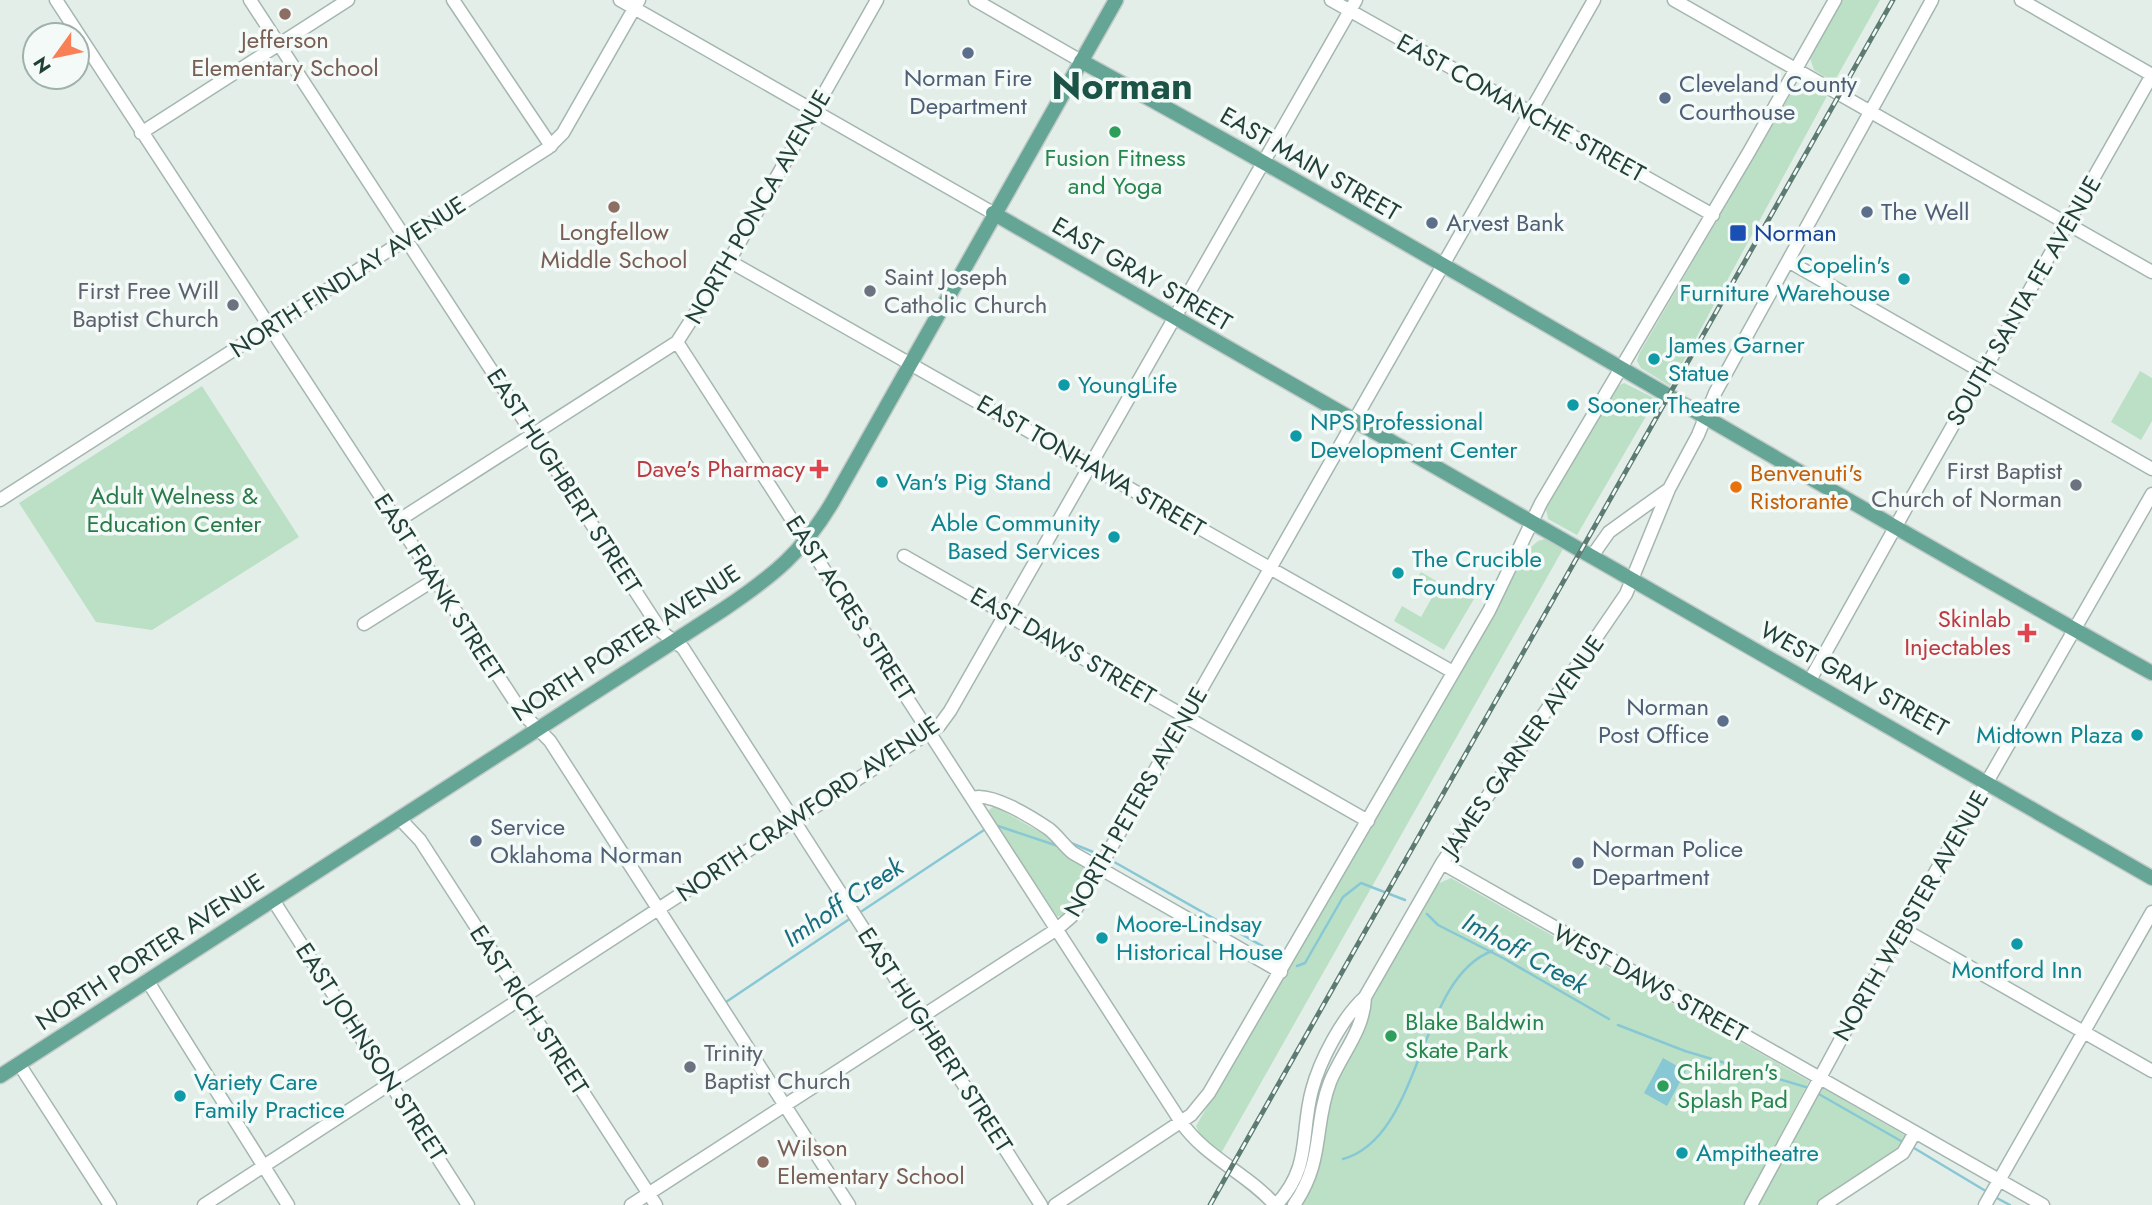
<svg xmlns="http://www.w3.org/2000/svg" width="2152" height="1205" font-family="Jost,sans-serif">
	<rect width="100%" height="100%" fill="#e3eee9"/>
	<path fill="#bbe0c5" d="M1841,0H1880L1834,82L1814,70L1810,58Z
		M1803,85L1827,96L1670,386L1641,368L1637,361L1639,354L1793,90Z
		M2140,371L2152,378V421L2141,440L2111,422Z
		M1624,383L1656,399L1577,535L1548,519L1546,509L1614,388Z
		M202,386L299,537L152,630L96,622L19,503Z
		M1545,539L1563,549L1220,1155L1200,1135L1196,1126L1530,548L1538,541Z
		M1421,572L1453,591L1460,582L1478,592L1444,650L1394,621L1402,606L1421,617L1434,594L1417,584L1413,591L1410,590Z
		M994,806L1058,842L1090,868L1091,872L1068,910L1061,916H1057L990,815L989,810Z
		M1451,878L1809,1081L1744,1205H1298L1330,1094L1370,1000L1437,884Z
		M1821,1087L1906,1136L1901,1148L1816,1205H1757Z"/>
	<path fill="#88c8d5" d="M1663,1058L1686,1071L1667,1106L1644,1093Z"/>
	<g fill="none" stroke-linecap="round" stroke-linejoin="round">
		<path stroke="#88c8d5" stroke-width="2.5" d="M998,826L1058,846
			M1071,843L1103,856
			M1109,859L1280,956
			M859,913L984,830
			M1427,914L1438,925L1503,958L1609,1019
			M1297,966L1305,963L1343,897L1361,883L1405,900
			M723,1004L851,918
			M1618,1025L1685,1051L1809,1088
			M1817,1093L1901,1141
			M1914,1148L1989,1193
			M1343,1159C1423,1137 1417,979 1492,951
			M1995,1197L2010,1205"/>
		<defs>
			<path id="minor" d="M56,0L523,714L550,741L849,1205
				M250,0L662,632L683,648L1041,1205
				M453,0L551,146
				M620,0L993,213
				M975,0L1081,61
				M1331,0L1713,215
				M1674,0L2152,272
				M141,133L348,0
				M729,261L1453,672
				M1788,261L2152,469
				M677,342L1181,1122C1206,1158 1247,1173 1275,1205
				M0,500L548,148L563,133L639,0
				M396,522L677,342L729,261L877,0
				M904,556L1368,821
				M1592,556L1609,532L1666,491
				M364,624L434,580
				M1810,680L1906,508C1988,364 2069,219 2152,75L2021,0
				M972,798C990,791 1033,818 1049,829C1058,836 1064,846 1073,853L1281,972
				M399,818L420,840L656,1205
				M1442,863L2043,1205
				M273,900L468,1205
				M1903,929L2152,1071
				M147,980L288,1205
				M19,1064L110,1205
				M204,1205L939,726L950,711L1356,0
				M631,1205L1057,929L1072,916L1594,0
				M1055,1205L1191,1115L1209,1093L1489,611L1541,503L1749,152L1835,0
				M1276,1205C1312,1167 1300,1134 1312,1090C1320,1060 1342,1018 1365,997L1442,863L1626,594L1669,489L1698,435L1715,393L1932,0
				M1294,1205C1325,1160 1313,1126 1330,1082C1342,1053 1364,1030 1365,997
				M1751,1205L1861,1002L2152,494
				M1824,1205L1903,1153L1914,1134
				M1985,1205L2152,912"/>
			<path id="major" d="M1081,61C1442,258 1793,473 2152,673
				M993,213L2152,878
				M0,1076L724,609C773,576 803,552 833,501L1116,0"/>
		</defs>
		<use href="#minor" stroke="#a5b6b0" stroke-width="15"/>
		<use href="#major" stroke="#c1cac7" stroke-width="17"/>
		<use href="#minor" stroke="#fff" stroke-width="12"/>
		<use href="#major" stroke="#65a596" stroke-width="14"/>
		<defs>
			<path id="rail" d="M1210,1205L1893,0"/>
		</defs>
		<use href="#rail" stroke="#5c7b73" stroke-width="5"/>
		<use href="#rail" stroke="#f4faf7" stroke-width="2.5" stroke-dasharray="8" stroke-linecap="butt"/>
	</g>
	<g fill="#8d6e63" stroke="#f4faf7" stroke-width="2.5">
		<circle cx="285" cy="14" r="7"/>
		<circle cx="614" cy="207" r="7"/>
		<circle cx="763" cy="1162" r="7"/>
	</g>
	<g fill="#5c6f8a" stroke="#f4faf7" stroke-width="2.5">
		<circle cx="968" cy="53" r="7"/>
		<circle cx="1665" cy="98" r="7"/>
		<circle cx="1867" cy="212" r="7"/>
		<circle cx="1432" cy="223" r="7"/>
		<circle cx="1723" cy="721" r="7"/>
		<circle cx="476" cy="841" r="7"/>
		<circle cx="1578" cy="863" r="7"/>
	</g>
	<g fill="#2e9e5b" stroke="#f4faf7" stroke-width="2.5">
		<circle cx="1115" cy="132" r="7"/>
		<circle cx="1391" cy="1036" r="7"/>
		<circle cx="1663" cy="1086" r="7"/>
	</g>
	<rect fill="#1a4fb4" stroke="#f4faf7" stroke-width="2.5" x="1729" y="224" width="18" height="18" rx="3.5"/>
	<g fill="#0f9aa8" stroke="#f4faf7" stroke-width="2.5">
		<circle cx="1904" cy="279" r="7"/>
		<circle cx="1654" cy="359" r="7"/>
		<circle cx="1064" cy="385" r="7"/>
		<circle cx="1573" cy="405" r="7"/>
		<circle cx="1296" cy="436" r="7"/>
		<circle cx="882" cy="482" r="7"/>
		<circle cx="1114" cy="537" r="7"/>
		<circle cx="1398" cy="573" r="7"/>
		<circle cx="2137" cy="735" r="7"/>
		<circle cx="1102" cy="938" r="7"/>
		<circle cx="2017" cy="944" r="7"/>
		<circle cx="180" cy="1096" r="7"/>
		<circle cx="1682" cy="1153" r="7"/>
	</g>
	<g fill="#6b7280" stroke="#f4faf7" stroke-width="2.5">
		<circle cx="870" cy="291" r="7"/>
		<circle cx="233" cy="305" r="7"/>
		<circle cx="2076" cy="485" r="7"/>
		<circle cx="690" cy="1067" r="7"/>
	</g>
	<g fill="#e0444e" stroke="#f4faf7" stroke-width="2.5">
		<path d="M815.5 458.5h7v7h7v7h-7v7h-7v-7h-7v-7h7z"/>
		<path d="M2023.5 622.5h7v7h7v7h-7v7h-7v-7h-7v-7h7z"/>
	</g>
	<circle fill="#e8710a" stroke="#f4faf7" stroke-width="2.5" cx="1736" cy="487" r="7"/>
	<g text-anchor="middle" stroke-width="7" stroke-linejoin="round" paint-order="stroke">
		<g font-size="24" fill="#785e54" stroke="#f4faf7">
			<text x="285" y="48">Jefferson<tspan x="285" dy="28">Elementary School</tspan></text>
			<text x="614" y="240">Longfellow<tspan x="614" dy="28">Middle School</tspan></text>
			<text x="777" y="1156" text-anchor="start">Wilson<tspan x="777" dy="28">Elementary School</tspan></text>
		</g>
		<g font-size="24" fill="#4e5e75" stroke="#f4faf7" text-anchor="start">
			<text x="968" y="86" text-anchor="middle">Norman Fire<tspan x="968" dy="28">Department</tspan></text>
			<text x="1679" y="92">Cleveland County<tspan x="1679" dy="28">Courthouse</tspan></text>
			<text x="1881" y="220">The Well</text>
			<text x="1446" y="231">Arvest Bank</text>
			<text x="1709" y="715" text-anchor="end">Norman<tspan x="1709" dy="28">Post Office</tspan></text>
			<text x="490" y="835">Service<tspan x="490" dy="28">Oklahoma Norman</tspan></text>
			<text x="1592" y="857">Norman Police<tspan x="1592" dy="28">Department</tspan></text>
		</g>
		<g font-size="24" fill="#214038" stroke="#f4faf7">
			<text transform="translate(1521 108) rotate(29)" y="8">EAST COMANCHE STREET</text>
			<text transform="translate(1310 164) rotate(30)" y="8">EAST MAIN STREET</text>
			<text transform="translate(758 207) rotate(-60)" y="8">NORTH PONCA AVENUE</text>
			<text transform="translate(1142 274) rotate(30)" y="8">EAST GRAY STREET</text>
			<text transform="translate(348 277) rotate(-33)" y="8">NORTH FINDLAY AVENUE</text>
			<text transform="translate(2024 301) rotate(-60)" y="8">SOUTH SANTA FE AVENUE</text>
			<text transform="translate(1091 466) rotate(30)" y="8">EAST TONHAWA STREET</text>
			<text transform="translate(564 481) rotate(57)" y="8">EAST HUGHBERT STREET</text>
			<text transform="translate(439 587) rotate(57)" y="8">EAST FRANK STREET</text>
			<text transform="translate(850 608) rotate(57)" y="8">EAST ACRES STREET</text>
			<text transform="translate(626 643) rotate(-33)" y="8">NORTH PORTER AVENUE</text>
			<text transform="translate(1063 646) rotate(30)" y="8">EAST DAWS STREET</text>
			<text transform="translate(1854 679) rotate(29)" y="8">WEST GRAY STREET</text>
			<text transform="translate(1523 746) rotate(-55)" y="8">JAMES GARNER AVENUE</text>
			<text transform="translate(1136 802) rotate(-60)" y="8">NORTH PETERS AVENUE</text>
			<text transform="translate(808 809) rotate(-34)" y="8">NORTH CRAWFORD AVENUE</text>
			<text transform="translate(1911 916) rotate(-60)" y="8">NORTH WEBSTER AVENUE</text>
			<text transform="translate(150 952) rotate(-33)" y="8">NORTH PORTER AVENUE</text>
			<text transform="translate(1650 983) rotate(29)" y="8">WEST DAWS STREET</text>
			<text transform="translate(529 1010) rotate(57)" y="8">EAST RICH STREET</text>
			<text transform="translate(935 1040) rotate(57)" y="8">EAST HUGHBERT STREET</text>
			<text transform="translate(371 1052) rotate(57)" y="8">EAST JOHNSON STREET</text>
		</g>
		<g font-size="24" fill="#27864d" stroke="#f4faf7" text-anchor="start">
			<text x="1115" y="166" text-anchor="middle">Fusion Fitness<tspan x="1115" dy="28">and Yoga</tspan></text>
			<text x="1405" y="1030">Blake Baldwin<tspan x="1405" dy="28">Skate Park</tspan></text>
			<text x="1677" y="1080">Children's<tspan x="1677" dy="28">Splash Pad</tspan></text>
		</g>
		<g font-size="24" fill="#164399" stroke="#f4faf7" text-anchor="start">
			<text x="1754" y="241">Norman</text>
		</g>
		<g font-size="24" fill="#0d838f" stroke="#f4faf7" text-anchor="start">
			<text x="1890" y="273" text-anchor="end">Copelin's<tspan x="1890" dy="28">Furniture Warehouse</tspan></text>
			<text x="1668" y="353">James Garner<tspan x="1668" dy="28">Statue</tspan></text>
			<text x="1078" y="393">YoungLife</text>
			<text x="1587" y="413">Sooner Theatre</text>
			<text x="1310" y="430">NPS Professional<tspan x="1310" dy="28">Development Center</tspan></text>
			<text x="896" y="490">Van's Pig Stand</text>
			<text x="1100" y="531" text-anchor="end">Able Community<tspan x="1100" dy="28">Based Services</tspan></text>
			<text x="1412" y="567">The Crucible<tspan x="1412" dy="28">Foundry</tspan></text>
			<text x="2123" y="743" text-anchor="end">Midtown Plaza</text>
			<text x="1116" y="932">Moore-Lindsay<tspan x="1116" dy="28">Historical House</tspan></text>
			<text x="2017" y="978" text-anchor="middle">Montford Inn</text>
			<text x="194" y="1090">Variety Care<tspan x="194" dy="28">Family Practice</tspan></text>
			<text x="1696" y="1161">Ampitheatre</text>
		</g>
		<g font-size="24" fill="#5b616d" stroke="#f4faf7" text-anchor="start">
			<text x="884" y="285">Saint Joseph<tspan x="884" dy="28">Catholic Church</tspan></text>
			<text x="219" y="299" text-anchor="end">First Free Will<tspan x="219" dy="28">Baptist Church</tspan></text>
			<text x="2062" y="479" text-anchor="end">First Baptist<tspan x="2062" dy="28">Church of Norman</tspan></text>
			<text x="704" y="1061">Trinity<tspan x="704" dy="28">Baptist Church</tspan></text>
		</g>
		<g font-size="24" fill="#be3a42" stroke="#f4faf7" text-anchor="end">
			<text x="805" y="477">Dave's Pharmacy</text>
			<text x="2011" y="627">Skinlab<tspan x="2011" dy="28">Injectables</tspan></text>
		</g>
		<g font-size="24" fill="#c56008" stroke="#f4faf7" text-anchor="start">
			<text x="1750" y="481">Benvenuti's<tspan x="1750" dy="28">Ristorante</tspan></text>
		</g>
		<g font-size="24" fill="#297949" stroke="#f4faf7">
			<text x="174" y="504">Adult Welness &amp;<tspan x="174" dy="28">Education Center</tspan></text>
		</g>
		<g font-size="26" font-style="italic" fill="#186d7f" stroke="#f4faf7">
			<text transform="translate(843 902) rotate(-34)" y="9">Imhoff Creek</text>
			<text transform="translate(1525 953) rotate(29)" y="9">Imhoff Creek</text>
		</g>
		<g font-size="38" font-weight="bold" fill="#1c5347" stroke="#f4faf7">
			<text x="1122" y="99">Norman</text>
		</g>
	</g>
	<g transform="translate(56 56) rotate(237)"><circle r="33" fill="#f4faf7" stroke="#a0b0ab" stroke-width="2"/>
	<path d="M0-5L12 26L0 18L-12 26Z" fill="#f98056"/>
	<text y="-10" font-size="19" font-weight="bold" text-anchor="middle" fill="#214038">N</text>
	</g>
</svg>
